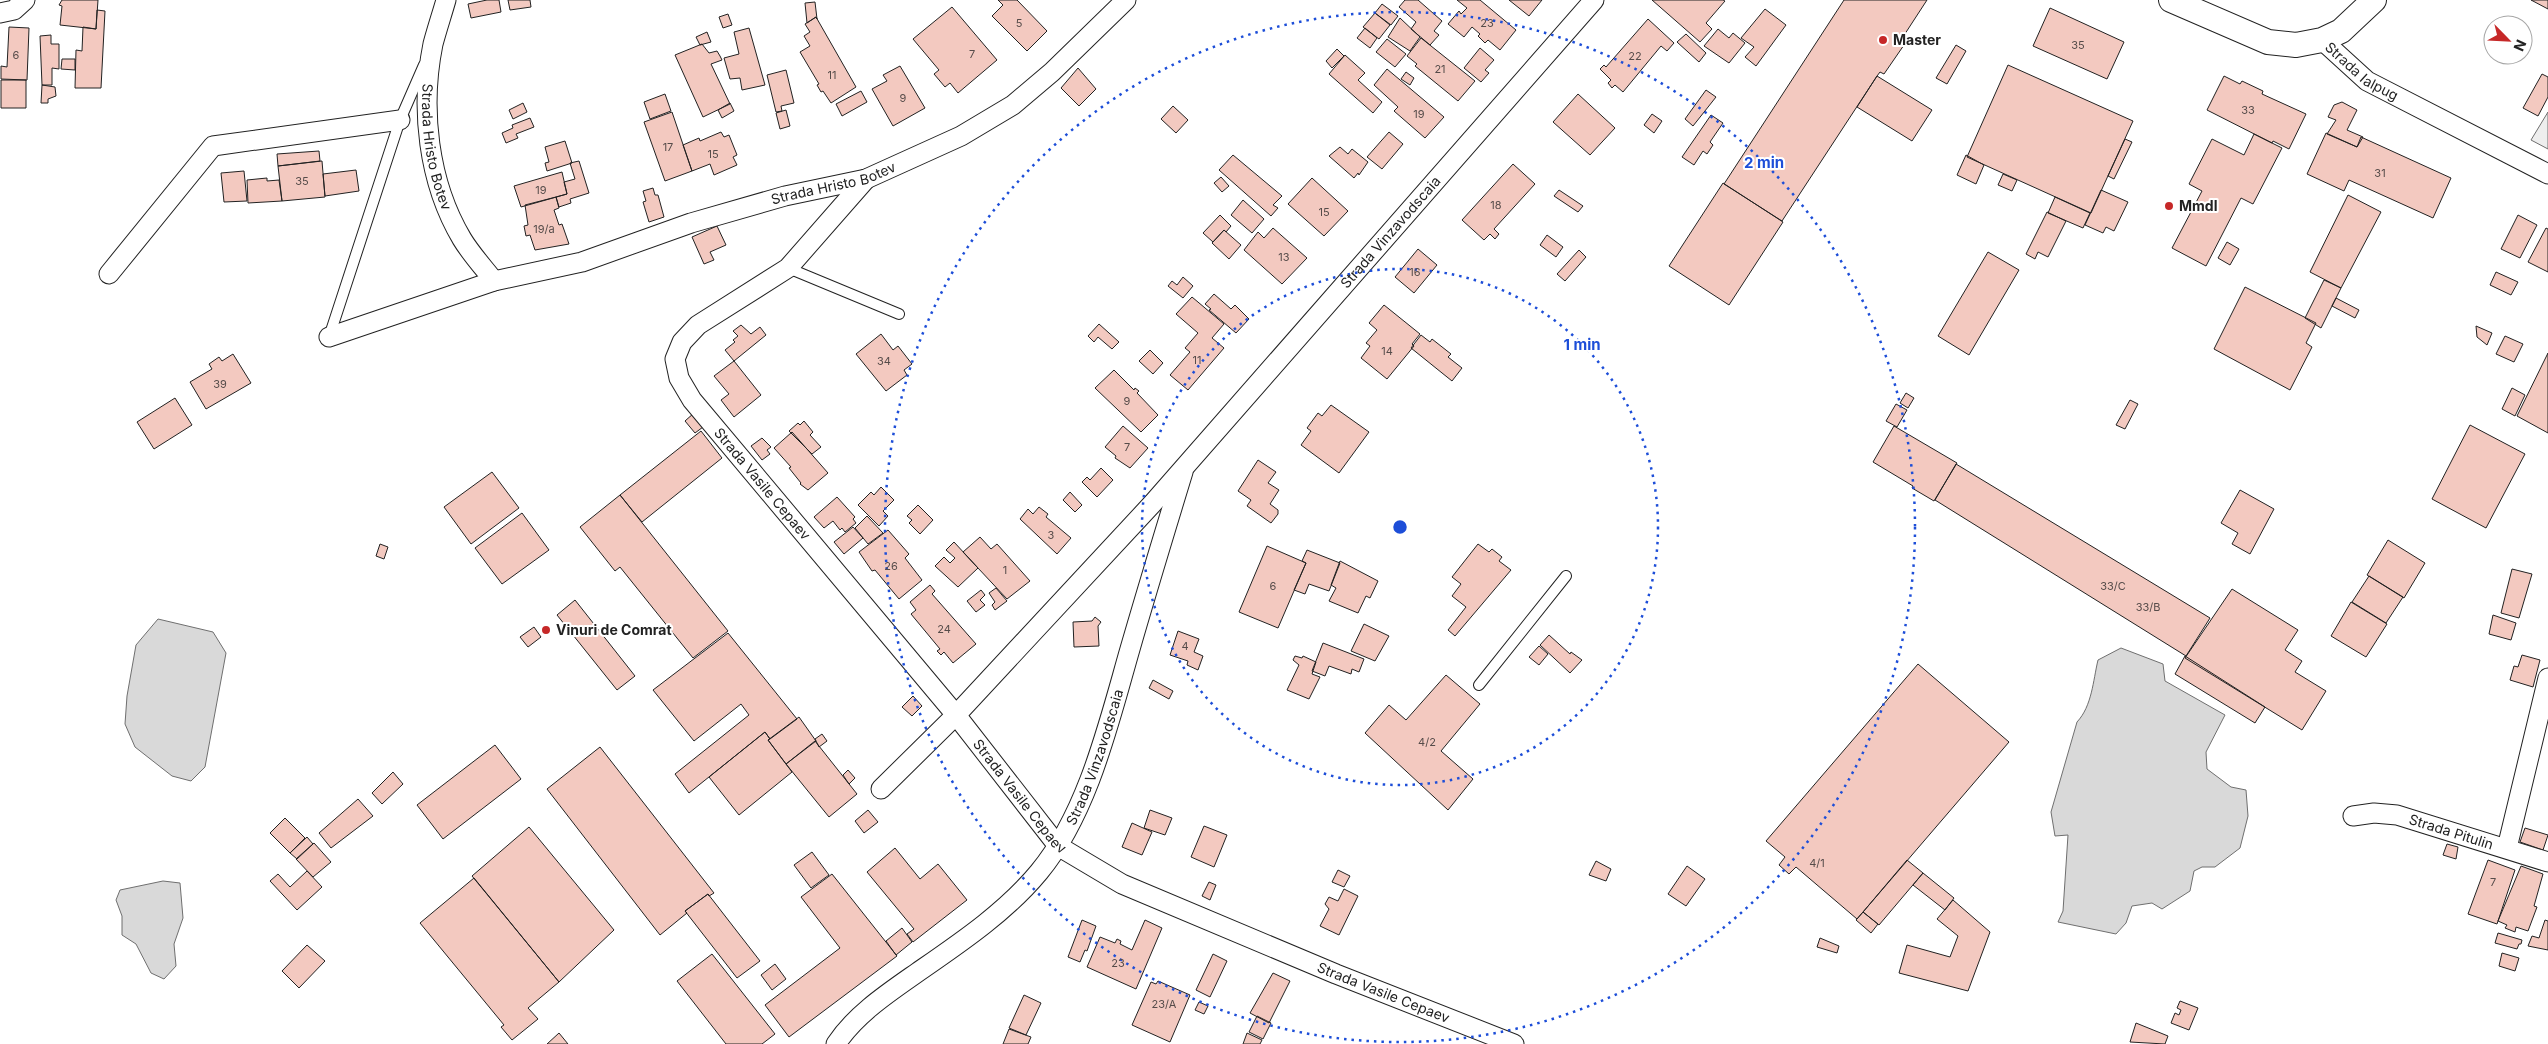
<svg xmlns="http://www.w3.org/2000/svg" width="2548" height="1044" font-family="Inter,sans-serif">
	<rect width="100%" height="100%" fill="#fff"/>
	<path fill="#eee" stroke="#6f6f6f" d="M2548,112V149L2531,140Z"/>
	<path fill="#d9d9d9" stroke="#6f6f6f" d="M158,619L213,632L226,653L205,767L191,781L172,776L135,747L125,724L127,696L136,645Z
		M2121,648L2163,664L2165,681L2225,715L2206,752L2207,769L2231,787L2246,790L2248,816L2240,848L2215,867H2202L2194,871L2190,891L2162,909L2152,903L2132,906L2126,923L2116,934L2058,922L2063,911L2068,835L2055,836L2051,812L2077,722C2092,706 2093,681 2098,660Z
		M163,881L180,883L183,918L174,944L176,966L164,979L151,973L136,944L122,935V916L116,900L120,890Z"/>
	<path fill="#f3c9c0" stroke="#222" d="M62,0H98L96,29L60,25L62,6L59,5Z
		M487,0H499L501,12L471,18L468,4Z
		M508,0H530L531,7L510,10Z
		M998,0H1017L1047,31L1027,51L992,16L1003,5Z
		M1405,0H1418L1442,21L1434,31L1439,35L1430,45L1411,29L1416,22L1399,7Z
		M1457,0H1480L1516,30L1500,50L1488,40L1485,43L1478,36L1480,34L1472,27L1464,37L1448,24L1459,11L1461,14L1467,8Z
		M1509,0H1542L1529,16Z
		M1652,0H1723L1725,1L1706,23L1712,29L1700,42Z
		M1844,0H1927L1899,43L1904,45L1884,74L1880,72L1877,76L1782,221L1724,184Z
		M2531,0H2548V9Z
		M815,2L817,19L816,17L807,23L805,3Z
		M1382,4L1398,16L1391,25L1375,13Z
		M952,7L997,60L958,93L950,83L945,87L934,74L939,70L913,39Z
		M2050,8L2124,42L2107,79L2033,46Z
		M1765,9L1786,25L1756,66L1745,57L1754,47L1741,38Z
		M97,10L105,11L101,88H75L76,50L82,51L83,27L96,29Z
		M1375,13L1390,25L1379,39L1363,27Z
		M728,14L732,25L723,28L719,17Z
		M816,17L856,87L831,103L823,91L821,92L817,85L819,84L800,52L810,46L804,36L810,32L805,24Z
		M1400,18L1420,37L1410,51L1388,37Z
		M1648,19L1674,43L1667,51L1661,46L1623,92L1615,85L1612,88L1608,83L1611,80L1600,69L1604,65L1606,67Z
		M9,27L29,28L27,80L1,79V66L7,67Z
		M749,28L765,85L742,90L740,78L730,79L724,58L739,54L734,32Z
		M1365,28L1377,38L1370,48L1357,38Z
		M1718,29L1729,38L1733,33L1745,43L1729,63L1704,46Z
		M707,32L711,42L700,45L696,37Z
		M1686,34L1706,53L1699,62L1677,42Z
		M51,35V44H59V69L52,68V85H42L40,36Z
		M1421,38L1475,81L1458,101L1415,66L1417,64L1407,56Z
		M1387,39L1406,54L1395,67L1376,52Z
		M702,44L709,53L717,51L720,56L722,60L711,64L730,104L703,117L675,55Z
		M1956,45L1966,51L1947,84L1936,78Z
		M1480,48L1494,60L1485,70L1489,73L1481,82L1464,68Z
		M1337,49L1344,56L1332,68L1326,61Z
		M1345,55L1365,73L1358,80L1382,102L1373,113L1329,74Z
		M62,59H75V70L61,69Z
		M2008,65L2133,121L2091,213L1967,157Z
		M900,66L925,108L893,126L872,89L887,81L883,75Z
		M1078,68L1096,89L1079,106L1061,88Z
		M1387,69L1444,117L1425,138L1394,111L1398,107L1374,85Z
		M786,70L794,103L781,106L782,111L776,112L767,75Z
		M1406,72L1414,78L1410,85L1401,79Z
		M2542,74L2548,77V97L2538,116L2523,108Z
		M1877,76L1932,110L1912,141L1857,107Z
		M2224,76L2240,84L2242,81L2263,91L2262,94L2306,114L2289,149L2273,141L2272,143L2207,110Z
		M1,80H26V108H1Z
		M42,85L55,87L56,96L48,99V103H41Z
		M1706,90L1716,97L1693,126L1685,119Z
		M861,91L867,102L842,116L836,104Z
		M665,94L671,111L650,119L644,102Z
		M1578,94L1615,128L1590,155L1553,122Z
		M2342,102L2357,110L2347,130L2363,137L2357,147L2327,134L2336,120L2328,117L2334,105Z
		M523,103L527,112L513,119L509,110Z
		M730,103L734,111L722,118L718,110Z
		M1173,106L1188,120L1176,133L1161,119Z
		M786,110L790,126L780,129L776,113Z
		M672,112L692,171L665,181L644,122Z
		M1652,114L1662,121L1654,133L1644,125Z
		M1711,115L1723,123L1710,142L1713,145L1707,154L1703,151L1694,165L1682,157Z
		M530,118L534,127L516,134L518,138L506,143L502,133L513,128L512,125Z
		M721,132L724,137L729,135L737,155L733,157L737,165L714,175L710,164L692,171L683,145L699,138L700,141Z
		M1389,132L1403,144L1382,169L1367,157Z
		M2326,133L2357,147L2361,137L2451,178L2433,218L2349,180L2344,191L2307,174Z
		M2254,134L2282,148L2253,204L2241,198L2206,266L2172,248L2202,191L2189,184L2212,139L2244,155Z
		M2125,139L2132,142L2114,179L2108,176Z
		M565,141L572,163L547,171L545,163L549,162L545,147Z
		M1340,147L1348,154L1352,149L1368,162L1359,175L1358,173L1354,178L1329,156Z
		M319,151L320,161L278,166L277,154Z
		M1233,155L1282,196L1273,205L1278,208L1271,216L1219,170Z
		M1966,155L1984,165L1976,184L1957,175Z
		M322,161L325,197L282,201L278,166Z
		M579,161L589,193L570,199L571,203L559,207L556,197L567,194L564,182L575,179L570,163Z
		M1513,164L1535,184L1494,229L1499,234L1495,239L1490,234L1484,240L1462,220Z
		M356,170L359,191L325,196L323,174Z
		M244,171L247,201L224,202L221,173Z
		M562,172L567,194L521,207L514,186Z
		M2003,174L2017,180L2012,191L1998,185Z
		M1221,177L1229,186L1222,192L1214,183Z
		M267,178V181L279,180L282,201L248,203L247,180Z
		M1312,178L1348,211L1324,236L1288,204Z
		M1723,183L1783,222L1729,305L1669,266Z
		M653,188L655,195H658L664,217L649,222L643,202L646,201L643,191Z
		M1559,190L1583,206L1578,212L1554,196Z
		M2101,190L2128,202L2114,231L2106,227L2103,233L2085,225Z
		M2348,195L2381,212L2341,288L2310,272Z
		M556,197L559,208L554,210L559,225L562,224L569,244L535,250L530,235L526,236L524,226L528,225L525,205Z
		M2055,197L2090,213L2083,228L2048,213Z
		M1243,200L1264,219L1252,233L1231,215Z
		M2047,212L2066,221L2048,257L2038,252L2035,259L2026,254Z
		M1220,215L1231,226L1226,232L1224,230L1213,242L1203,233Z
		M2518,215L2537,225L2520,258L2501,249Z
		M717,226L726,245L710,252L714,260L704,264L692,237Z
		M1273,228L1307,258L1282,284L1244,250L1258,232L1264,238Z
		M2546,228L2548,229V272L2528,262Z
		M1224,230L1241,245L1229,259L1212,243Z
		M1547,235L1563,247L1556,257L1540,245Z
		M2227,242L2239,249L2230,265L2218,258Z
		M1418,249L1437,265L1414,293L1395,277Z
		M1579,250L1586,257L1565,281L1557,274Z
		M1988,252L2019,270L1969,355L1938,336Z
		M2496,272L2518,282L2511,295L2490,285Z
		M1183,277L1193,286L1183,298L1168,286L1172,281L1177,285Z
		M2324,280L2341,288L2321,328L2305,318Z
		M2245,287L2316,323L2306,343L2312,347L2290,390L2214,349Z
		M1214,294L1231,309L1235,305L1249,319L1236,333L1209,310L1211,309L1205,304Z
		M1192,297L1224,324L1212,338L1224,348L1188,390L1170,375L1190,352L1185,348L1198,333L1176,314Z
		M2336,298L2359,310L2355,318L2332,306Z
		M1384,305L1420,334L1412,344L1414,346L1387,379L1361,358L1370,346L1366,343L1377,330L1369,323Z
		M1099,324L1119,342L1112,349L1098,337L1094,342L1088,336Z
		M741,325L751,334L760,327L766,335L734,361L725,350L735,342L733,340L738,336L733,331Z
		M2476,326L2492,333L2487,345L2477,337Z
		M881,334L893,350L898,346L912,364L904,370L907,375L886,391L856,354Z
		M1421,335L1430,342L1432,339L1451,354L1448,357L1462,368L1452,381L1411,348Z
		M2505,336L2523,344L2514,362L2496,354Z
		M1150,350L1163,363L1153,374L1139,361Z
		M2548,353V433L2517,416Z
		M233,354L251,383L206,409L190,382L212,369L209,364L219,357L222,361Z
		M734,361L761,395L734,417L721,400L729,394L714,376Z
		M1114,370L1134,390L1135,388L1139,391L1137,393L1158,415L1141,432L1095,388Z
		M2512,388L2525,395L2515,416L2502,409Z
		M1906,393L1914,398L1908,408L1900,403Z
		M175,398L192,425L154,449L137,422Z
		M2130,400L2138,404L2125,429L2116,425Z
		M1896,404L1907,410L1897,427L1886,421Z
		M1331,405L1369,432L1339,473L1301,445L1311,431L1307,428L1318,413L1322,416Z
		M694,413L703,427L695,433L685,421Z
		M804,421L813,432L810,435L821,447L812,454L789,431L798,423L800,425Z
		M2470,425L2525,454L2486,528L2432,499Z
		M1123,426L1148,448L1130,468L1115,458L1116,456L1105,447Z
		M1894,426L1957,463L1934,501L1912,488L1913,486L1873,462Z
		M701,431L722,458L642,522L620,495Z
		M792,432L828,473L808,490L800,484L801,483L789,468L791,467L774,448Z
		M762,438L771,447L767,450L770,454L762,460L751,446Z
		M1258,460L1276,472L1268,483L1279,490L1270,504L1278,510V514L1271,523L1247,506L1251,500L1238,491Z
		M1956,464L2210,618L2186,656L1935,500Z
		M1101,468L1113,480L1097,497L1082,482L1087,477L1090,480Z
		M492,472L519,508L471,544L444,507Z
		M881,487L894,500L883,511L888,516L879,526L858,505L871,492L874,495Z
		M2240,490L2274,509L2250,554L2232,544L2238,533L2221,523Z
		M1070,492L1082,505L1075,512L1063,500Z
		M620,495L728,631L693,658L620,567L615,571L580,527Z
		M837,497L855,517L853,519L856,523L845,532L842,528L840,530L833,521L824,528L814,517Z
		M918,505L933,520L920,534L909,523L912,520L907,516Z
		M1039,507L1048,514L1046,517L1071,538L1057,554L1020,519L1028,509L1033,514Z
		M522,513L549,550L502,584L475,548Z
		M867,516L883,533L868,544L855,528Z
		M853,527L863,538L844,554L834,542Z
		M888,530L909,554L905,558L922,580L899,599L875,570L872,571L859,552Z
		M980,537L991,549L997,544L1030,581L1007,599L963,552Z
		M2388,540L2425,563L2404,598L2367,575Z
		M954,542L978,568L958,587L935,566L944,557L950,563L955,558L946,550Z
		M380,544L388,547L384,559L376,556Z
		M1478,544L1489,552L1492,549L1502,557L1499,561L1511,570L1455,636L1448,630L1466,607L1452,596L1461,584L1452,577Z
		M1267,546L1306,563L1278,628L1239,612Z
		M1307,550L1340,563L1329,591L1309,584L1305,594L1294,590L1306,563L1302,561Z
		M1340,561L1378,581L1370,598L1366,596L1358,613L1329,601L1336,588L1331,585Z
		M2512,569L2532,574L2519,618L2501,613Z
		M2369,576L2403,597L2386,623L2352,602Z
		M930,585L935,591L932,594L976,644L953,663L944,652L941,655L937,651L940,649L911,614L916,610L910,602Z
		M996,588L1007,601L995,610L992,605L995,602L989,593Z
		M2232,589L2298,630L2285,650L2302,661L2295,672L2326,691L2302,730L2185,658Z
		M981,590L985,595L980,600L985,605L976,612L967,601Z
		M575,600L635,676L617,690L557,615Z
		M2351,602L2387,624L2366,657L2331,636Z
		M2493,615L2516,623L2511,640L2489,634Z
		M1095,617L1101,622L1098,626L1099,646L1074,647L1073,622L1092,621Z
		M1364,624L1389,636L1375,661L1351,651Z
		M534,627L541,637L528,647L520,637Z
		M1178,631L1199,639L1194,652L1203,656L1198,670L1187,665L1188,661L1170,655Z
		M728,633L797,719L770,739L765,732L689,793L675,774L749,715L741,704L694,741L653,690Z
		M1549,635L1570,654L1571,652L1582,660L1570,673L1540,645Z
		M1323,643L1364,659L1359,672L1352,669L1351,674L1329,666L1325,676L1312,671Z
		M1539,646L1548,654L1539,665L1529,657Z
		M2522,655L2540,660L2533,687L2510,680L2514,666L2518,667Z
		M1295,656L1302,658L1303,656L1316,662L1312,674L1320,677L1309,699L1287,690L1299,665L1293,660Z
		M2185,656L2265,707L2255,723L2175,674Z
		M1918,664L2009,742L1857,919L1796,867L1789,874L1779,865L1785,857L1766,841Z
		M1446,675L1480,704L1441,751L1473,779L1448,810L1365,733L1389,705L1406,720Z
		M1153,680L1173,691L1169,699L1149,688Z
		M913,696L922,706L912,716L902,707Z
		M799,717L816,741L786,764L768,740Z
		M765,732L770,739L768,740L792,772L739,815L709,777Z
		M822,734L827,741L819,747L815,739Z
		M815,741L857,794L829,817L786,764Z
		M495,745L521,779L443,839L417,805Z
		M600,747L714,893L709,896L708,894L685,911L687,913L660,935L547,789Z
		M848,770L855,778L849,784L843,775Z
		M393,772L403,784L382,804L372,793Z
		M358,799L373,816L331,848L319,833Z
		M868,810L878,822L864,833L855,821Z
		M1150,810L1172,818L1165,835L1144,828Z
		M285,818L305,838L290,853L270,833Z
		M1132,823L1152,832L1142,855L1122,847Z
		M1204,826L1227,835L1214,867L1191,857Z
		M529,827L614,930L559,982L472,876Z
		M2525,828L2548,835L2543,850L2520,842Z
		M307,837L313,844L297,859L290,853Z
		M314,843L331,862L313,877L296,859Z
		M2447,844L2458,847L2456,859L2443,855Z
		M895,848L920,879L938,864L967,900L913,942L907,934L914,929L867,872Z
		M812,852L829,875L811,888L794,865Z
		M1907,860L1923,873L1879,925L1863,912Z
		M2488,860L2515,870L2497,924L2468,914Z
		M1596,861L1611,869L1606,881L1589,875Z
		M1687,866L1705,879L1686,906L1668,894Z
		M2521,866L2543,874L2534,906L2537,907L2528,931L2516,927L2515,932L2505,928L2507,925L2498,921Z
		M1338,870L1350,876L1344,887L1332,882Z
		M307,871L322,887L297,910L270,881L278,874L290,887Z
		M1923,873L1954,898L1945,910L1913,885Z
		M832,874L897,956L789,1037L765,1005L840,948L801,897Z
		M474,878L559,982L528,1008L538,1019L512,1040L501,1027L504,1025L420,923Z
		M1209,882L1216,885L1210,900L1202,896Z
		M1344,889L1358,896L1339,935L1320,926L1329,909L1325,904L1329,897L1338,901Z
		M708,894L760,961L737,978L685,911Z
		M1953,900L1990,932L1968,991L1899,973L1907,945L1950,957L1958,936L1937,919Z
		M1863,912L1878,924L1871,933L1856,920Z
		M1082,920L1096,926L1087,951L1085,950L1080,962L1068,957Z
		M1145,920L1162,928L1136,989L1087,967L1100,937L1115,943L1117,939L1121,941L1120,944L1132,950Z
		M2545,920L2548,921V950L2528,946L2532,936L2539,938Z
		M902,928L912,942L896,955L886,941Z
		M2498,933L2522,940L2521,944H2519L2517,949L2495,943Z
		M1820,938L1839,946L1837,953L1817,947Z
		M307,945L325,961L299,988L282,971Z
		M2502,953L2519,958L2515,971L2499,966Z
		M712,954L775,1034L762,1044H726L677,981Z
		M1213,954L1227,961L1210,997L1196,990Z
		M775,964L786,979L772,990L761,975Z
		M1273,973L1290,981L1269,1023L1250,1013Z
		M1158,981L1190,995L1170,1042L1132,1025L1151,982L1156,984Z
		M1024,995L1041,1003L1026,1035L1009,1028Z
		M2180,1001L2198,1008L2189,1030L2171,1023L2175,1013L2179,1015L2181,1010L2177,1008Z
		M1199,1002L1208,1006L1204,1014L1195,1010Z
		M1257,1016L1271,1023L1263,1039L1249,1032Z
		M2136,1023L2168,1036L2165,1044L2130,1042Z
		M1009,1029L1031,1037L1028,1044H1003Z
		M559,1033L568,1044H547Z
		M1247,1033L1262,1040L1260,1044H1243Z"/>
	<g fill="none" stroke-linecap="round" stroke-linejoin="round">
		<defs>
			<path id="service" d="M788,268L899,314
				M329,337L400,120L424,65
				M1479,685L1566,576"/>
			<g id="minor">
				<path id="s1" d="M446,0C442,14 437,29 433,44C420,108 428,182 462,239C471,254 484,268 494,281"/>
				<path d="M0,13L14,10L25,0"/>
				<path id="s2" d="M2322,40L2367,81L2548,174"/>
				<path id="s3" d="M866,179L788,268L698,325L682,342L675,359L679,378L692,400L956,715L1058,846L1122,884L1336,974L1514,1044"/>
				<path d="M109,274L213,146L400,120"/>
				<path id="s4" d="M329,337L494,281L582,262L691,223L785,196L866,179L961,136L1013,105L1052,72L1126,0"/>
				<path id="s5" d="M881,789L956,715L1153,503L1594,0"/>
				<path id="s6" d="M2353,816L2374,813L2397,815L2548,862"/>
				<path d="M2507,848L2548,678"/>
				<path id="s7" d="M836,1044C856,1014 888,993 918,972C960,943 1006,912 1039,872C1088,813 1109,722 1130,649C1147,590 1165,531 1183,472"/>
			</g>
			<path id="tertiary" d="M2171,0L2268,42L2296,45L2322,40L2341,31L2374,0"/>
		</defs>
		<use href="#service" stroke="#222" stroke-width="12"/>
		<use href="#minor" stroke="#222" stroke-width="21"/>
		<use href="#tertiary" stroke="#222" stroke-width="26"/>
		<use href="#service" stroke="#fff" stroke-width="10"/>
		<use href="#minor" stroke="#fff" stroke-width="19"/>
		<use href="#tertiary" stroke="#fff" stroke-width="24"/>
	</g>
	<g fill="none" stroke="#1d4ed8" stroke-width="2.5" stroke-dasharray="2.5 5">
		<circle cx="1400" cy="527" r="258"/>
		<circle cx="1400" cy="527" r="515"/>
	</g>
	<g fill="#c62828" stroke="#fff" stroke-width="2">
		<circle cx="1883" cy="40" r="5"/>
		<circle cx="2169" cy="206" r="5"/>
		<circle cx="546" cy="630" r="5"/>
	</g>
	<g text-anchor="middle" stroke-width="4" stroke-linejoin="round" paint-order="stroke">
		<g font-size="11" fill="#564c4a">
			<text x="1019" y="27">5</text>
			<text x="1487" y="27">23</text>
			<text x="2078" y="49">35</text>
			<text x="972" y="58">7</text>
			<text x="16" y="59">6</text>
			<text x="1635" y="60">22</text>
			<text x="1440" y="73">21</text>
			<text x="832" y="79">11</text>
			<text x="903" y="102">9</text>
			<text x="2248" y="114">33</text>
			<text x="1419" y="118">19</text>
			<text x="668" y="151">17</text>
			<text x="713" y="158">15</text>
			<text x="2380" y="177">31</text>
			<text x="302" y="185">35</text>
			<text x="541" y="194">19</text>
			<text x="1496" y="209">18</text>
			<text x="1324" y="216">15</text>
			<text x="544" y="233">19/a</text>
			<text x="1284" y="261">13</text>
			<text x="1415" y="276">16</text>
			<text x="1387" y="355">14</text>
			<text x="1197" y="364">11</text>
			<text x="884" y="365">34</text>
			<text x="220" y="388">39</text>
			<text x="1127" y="405">9</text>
			<text x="1127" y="451">7</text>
			<text x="1051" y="539">3</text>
			<text x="891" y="570">26</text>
			<text x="1005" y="574">1</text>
			<text x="1273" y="590">6</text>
			<text x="2113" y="590">33/C</text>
			<text x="2148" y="611">33/B</text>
			<text x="944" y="633">24</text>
			<text x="1185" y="650">4</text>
			<text x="1427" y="746">4/2</text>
			<text x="1817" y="867">4/1</text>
			<text x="2493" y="886">7</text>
			<text x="1118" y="967">23</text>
			<text x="1164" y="1008">23/A</text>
		</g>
		<g font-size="14" font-weight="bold" fill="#222" stroke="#fff" text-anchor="start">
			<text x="1893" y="45">Master</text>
			<text x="2179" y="211">Mmdl</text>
			<text x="556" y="635">Vinuri de Comrat</text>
		</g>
		<g font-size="14" fill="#222" stroke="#fff">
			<text dy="5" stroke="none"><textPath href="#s2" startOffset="51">Strada Ialpug</textPath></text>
			<text dy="5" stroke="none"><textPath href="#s1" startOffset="150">Strada Hristo Botev</textPath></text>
			<text dy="5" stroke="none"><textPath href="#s4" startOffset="528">Strada Hristo Botev</textPath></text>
			<text dy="5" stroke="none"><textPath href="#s5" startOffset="755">Strada Vinzavodscaia</textPath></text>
			<text dy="5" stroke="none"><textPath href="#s3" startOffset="421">Strada Vasile Cepaev</textPath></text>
			<text dy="5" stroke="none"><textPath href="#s7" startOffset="396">Strada Vinzavodscaia</textPath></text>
			<text dy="5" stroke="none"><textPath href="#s3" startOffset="826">Strada Vasile Cepaev</textPath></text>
			<text dy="5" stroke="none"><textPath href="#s6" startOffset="101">Strada Pitulin</textPath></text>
			<text dy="5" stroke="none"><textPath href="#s3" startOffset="1246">Strada Vasile Cepaev</textPath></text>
		</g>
	</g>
	<circle cx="1400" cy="527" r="8" fill="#1d4ed8" stroke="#fff" stroke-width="2.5"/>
	<g font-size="15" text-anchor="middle" font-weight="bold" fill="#1d4ed8" stroke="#fff" stroke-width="4" stroke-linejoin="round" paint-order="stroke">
		<text x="1764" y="168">2 min</text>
		<text x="1582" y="350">1 min</text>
	</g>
	<g transform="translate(2508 40) rotate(114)"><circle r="24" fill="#ffffff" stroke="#a7a7a7"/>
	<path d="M0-4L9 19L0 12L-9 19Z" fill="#c62828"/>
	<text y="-8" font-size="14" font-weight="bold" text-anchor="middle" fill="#222222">N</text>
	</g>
</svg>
